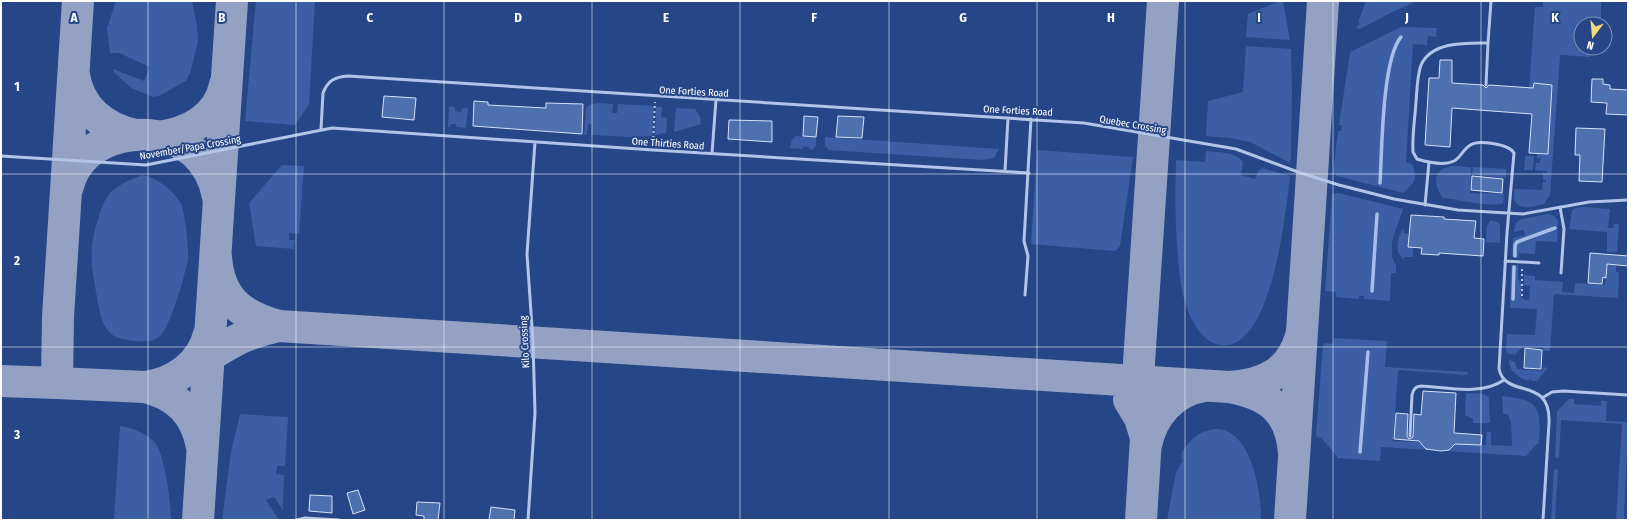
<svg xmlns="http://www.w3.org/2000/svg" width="1629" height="521" font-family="'Fira Sans Condensed',sans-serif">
	<rect width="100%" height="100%" fill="#274687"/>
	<path fill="#3b5ea4" d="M116,1H192L197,26L198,42L190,73L186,81L159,96L153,97L131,88L114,72L113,69L144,81L150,67L119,53H110L107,28Z
		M256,1H315L309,104L295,125L245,121Z
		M1280,1H1283L1290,40L1246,37L1248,14Z
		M1366,1H1411L1413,3L1388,14L1360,29L1356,28L1360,23L1358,22Z
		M1543,1H1601V24H1581V48H1590V57L1560,55L1550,195L1544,204C1533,206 1521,212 1514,200V189L1542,190L1543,182H1546V180H1543V173H1547V171L1535,170L1536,163H1540L1541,158H1537V153L1548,154L1552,85L1534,83L1533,88H1529L1535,7H1543Z
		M1401,27L1437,28L1436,37L1428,36L1427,45L1413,44L1406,162L1412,164C1419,181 1413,183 1403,193L1337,176L1333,173L1338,131H1341L1342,125H1339L1350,52Z
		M1246,46L1291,49L1292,88L1291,159H1290V163L1250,142L1231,138L1206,136L1208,101L1243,92Z
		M598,103L613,104L612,113H617L618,104L654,106L652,136L632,137L591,135L592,124H588L587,135H584L586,108L589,105Z
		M449,106L455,107V111L461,112L462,108H468L466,128L456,127V124H451L450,127H448Z
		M656,107H662L661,117L667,118L666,133L655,135Z
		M676,108L695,109L700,117L701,124L674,132Z
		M796,136L816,137V147H814L813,150L809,149V147L803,146V149L789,148L791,145V141Z
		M825,137L999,149L994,158L982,160L828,150V148L825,147Z
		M1037,150L1133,157L1120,246L1115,251L1031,244Z
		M1206,151C1216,152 1239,152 1243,163L1241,175L1255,179L1258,171L1262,168L1290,176C1286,209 1272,360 1216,344C1199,339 1189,316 1184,299C1180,285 1179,271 1178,257C1175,225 1175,193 1176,160L1205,162Z
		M1525,156H1534L1533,170H1524Z
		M282,165L304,166L299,234L289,233V240H295L294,249L256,246L249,203Z
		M1452,166L1471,167L1470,193L1481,194V193L1504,194L1503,203C1493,208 1455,199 1443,198C1433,185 1432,169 1452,166Z
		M1473,167L1506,169V178L1476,175V174H1472Z
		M143,175C157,178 174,191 181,204C185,214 189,246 188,258C186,273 171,324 161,335C159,337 154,340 151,341C140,342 118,341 110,333C101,324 99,309 97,297C91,264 88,249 99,216C101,210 103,203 107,197C114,186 131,179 143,175Z
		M1338,193L1403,209L1392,241V257L1396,266V273H1391L1390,301L1364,299V296H1359V299L1336,297V292L1325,291L1332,194Z
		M1583,207L1610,209L1608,228H1613L1614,224H1619L1617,252H1607V232L1569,229L1572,210L1575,208Z
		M1549,214L1554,216L1558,220L1557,242L1536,241L1535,254L1519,253V258L1512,257L1513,238L1525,235L1524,230L1514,232C1514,226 1516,221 1521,219Z
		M1491,220L1497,222L1500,225V243L1486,242L1487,226Z
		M1403,228L1404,233L1409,234L1408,247H1413V257H1404V260C1393,251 1398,238 1403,228Z
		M1607,254L1617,255L1616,272H1619L1618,298L1554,294L1550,351H1543V347H1522L1515,355L1508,354L1506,351L1507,334L1535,335L1537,309L1510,308L1511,265H1518V280L1521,281V298H1524V300H1529L1530,286L1524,285V275L1535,276V280L1563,282L1562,292L1574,293L1575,283L1605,285Z
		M1334,338L1387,341L1385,367L1468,372L1467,375L1398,370L1393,441L1486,445L1487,431L1491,433V445L1512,446L1511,422L1508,414H1503L1502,396C1541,400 1541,408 1539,444H1537L1526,456L1381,447L1380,461L1337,458V456L1320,437L1318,438L1316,435L1323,345L1325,343L1333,344Z
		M1509,360L1515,362L1517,369L1542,371L1543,367L1548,368L1537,381H1533L1529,379V381C1519,378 1509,372 1509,360Z
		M1466,393L1483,394L1489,397L1490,423H1473V419L1465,415Z
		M1569,399H1574V404L1601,406V401H1607L1606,421L1628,422L1624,520H1616L1622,424L1561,420L1559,458L1555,457L1557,411Z
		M240,414L288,417L285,466H277L276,474L284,475L283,510L274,497L266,500L279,520H222L231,452Z
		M120,426C133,428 147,433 156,444C165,457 171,503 171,520H114Z
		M1214,429C1251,426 1262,493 1261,520H1167L1176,472L1183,460L1181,458L1182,456L1181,454C1189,441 1197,432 1214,429Z
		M1554,469L1558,470L1555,520H1551Z"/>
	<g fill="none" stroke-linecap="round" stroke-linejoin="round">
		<path stroke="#a7bee9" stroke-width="3.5" d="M1380,183C1382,151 1382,59 1401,37
			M1515,256V245L1517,242L1555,228
			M1372,291L1377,214
			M1513,299L1514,267
			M1360,452L1368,352"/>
		<path stroke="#93a2c3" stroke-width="32" d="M74,75C79,108 103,128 135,135
			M158,137C189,133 218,118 225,85
			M68,186C81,133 154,120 194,152C207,164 215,180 218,197
			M216,257C219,298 240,316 279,326L1229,387C1269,394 1291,411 1294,453
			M195,365C226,346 242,333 279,326
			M1,381L57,383L58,317L78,1
			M57,383L145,387C175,383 202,364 209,334
			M145,387C177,395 196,413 202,447
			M1229,387C1265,385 1291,372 1301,336
			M1129,400L1140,418L1146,438L1141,520
			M1140,418L1138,408L1137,393L1163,1
			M1146,445C1152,415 1173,391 1204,386
			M198,520L232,1
			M1290,520L1323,1"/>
	</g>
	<path fill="#4f70af" stroke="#d6e1f7" d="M1440,60H1452V83L1483,85L1486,88L1489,85L1533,88L1534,83L1552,85L1548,154L1529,153L1532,114L1452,108L1450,147L1425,145L1429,78H1439Z
		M1592,79H1603V84L1610,85V89L1628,90V115L1606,114L1607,103L1591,102Z
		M384,96L416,98L414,120L382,117Z
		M474,101L488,102V105L546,108V103L583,104L582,134L473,126Z
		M804,116L818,117L816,137L803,136Z
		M838,116L864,117L862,138L836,137Z
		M729,120L772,121V142L728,139Z
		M1576,128L1605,129L1602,182L1579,181L1580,155H1575Z
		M1472,176L1503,179L1502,193L1471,190Z
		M1411,215L1444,217V219L1476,221L1474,238L1484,239L1483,256L1439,253V255L1421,254L1422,248L1408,247Z
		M1590,253L1628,256V266L1607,264L1606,278L1603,277L1602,284L1588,283Z
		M1525,348L1542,350L1541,369L1524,368Z
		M1423,391L1456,393L1454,433L1482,435L1481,445L1455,444L1449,450L1441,451L1426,449L1419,441L1394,439L1396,413L1408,414L1407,436L1409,439L1413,437L1414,414L1421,415Z
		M358,490L365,510L353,514L347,493Z
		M310,495L332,496V513L309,511Z
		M417,502L440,503L438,520H424V516L416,515Z
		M491,507L515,510L514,520H489Z"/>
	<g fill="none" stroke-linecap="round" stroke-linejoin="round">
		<path stroke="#b2c5e8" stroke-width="2" stroke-dasharray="2 3" stroke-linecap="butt" d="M653,143L655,102
			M1522,269V296"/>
		<path stroke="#b2c5e8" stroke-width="3" d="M1491,1L1488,43C1467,43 1432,41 1421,65C1417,76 1417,90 1416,102C1415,118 1412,135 1413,152L1417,159C1427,162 1444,166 1454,161C1460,158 1463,150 1469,146C1477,139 1509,144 1514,153L1507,233L1499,369C1506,400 1551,375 1549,423L1543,520
			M1486,85L1488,43
			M321,129L323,93C328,80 335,77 348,76L1084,123L1236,149L1298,172L1339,185L1394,199L1458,210L1523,214L1589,202L1628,200
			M712,153L716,100
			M1,156L146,165L332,128L653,150L1029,173
			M1005,171L1008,118
			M1425,205L1429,162
			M1560,207L1564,229L1561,273
			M1505,261L1539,263
			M1025,295L1028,256L1024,241L1031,119
			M1542,398L1552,392L1563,391L1628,395
			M1410,436L1412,395C1413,390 1415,386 1421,386C1446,387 1481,396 1504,380
			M296,520L305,518L339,520
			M528,520L535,413L533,342L527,254L535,142"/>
	</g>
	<path fill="none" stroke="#fff" stroke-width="1" stroke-opacity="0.55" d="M148,1V520M296,1V520M444,1V520M592,1V520M740,1V520M889,1V520M1037,1V520M1185,1V520M1333,1V520M1481,1V520M1,174H1628M1,347H1628"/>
	<g text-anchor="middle" stroke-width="4" stroke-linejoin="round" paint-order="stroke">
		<g font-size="10" fill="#fff" stroke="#274687">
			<text transform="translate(694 91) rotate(3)" y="4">One Forties Road</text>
			<text transform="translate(1018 110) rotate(3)" y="4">One Forties Road</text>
			<text transform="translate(1133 124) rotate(10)" y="4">Quebec Crossing</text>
			<text transform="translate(668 143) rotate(4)" y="4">One Thirties Road</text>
			<text transform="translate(190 147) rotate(-10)" y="4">November/Papa Crossing</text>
			<text transform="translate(524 342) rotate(-93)" y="4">Kilo Crossing</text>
		</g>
	</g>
	<g font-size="13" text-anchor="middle" font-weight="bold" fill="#fff" stroke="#274687" stroke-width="4" stroke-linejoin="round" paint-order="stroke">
		<text x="74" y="22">A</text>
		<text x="222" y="22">B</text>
		<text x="370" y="22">C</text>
		<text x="518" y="22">D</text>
		<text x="666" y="22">E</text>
		<text x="814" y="22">F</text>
		<text x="963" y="22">G</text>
		<text x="1111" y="22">H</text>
		<text x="1259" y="22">I</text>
		<text x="1407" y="22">J</text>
		<text x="1555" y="22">K</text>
		<text x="17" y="91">1</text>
		<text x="17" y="265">2</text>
		<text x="17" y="439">3</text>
	</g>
	<rect width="1629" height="521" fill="none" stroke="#ffffff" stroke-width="4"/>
	<g transform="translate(1593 36) rotate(196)"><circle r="19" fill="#274687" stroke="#7d90b7"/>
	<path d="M0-3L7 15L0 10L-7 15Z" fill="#f1db77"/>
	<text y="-6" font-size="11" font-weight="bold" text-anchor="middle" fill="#ffffff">N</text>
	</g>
</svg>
